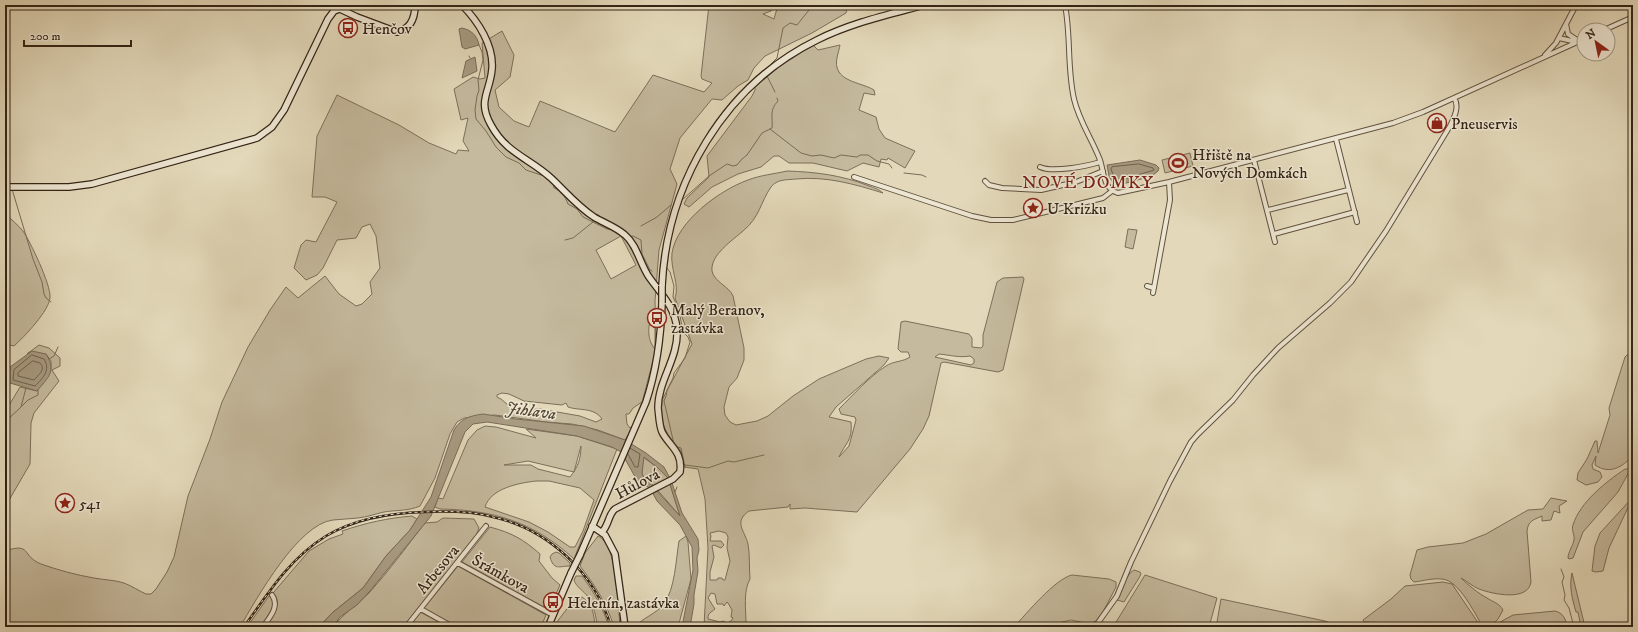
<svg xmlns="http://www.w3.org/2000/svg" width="1638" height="632" font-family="'IM FELL DW Pica',serif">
	<rect width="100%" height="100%" fill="#e3d9ba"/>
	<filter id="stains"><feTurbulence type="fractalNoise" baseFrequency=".005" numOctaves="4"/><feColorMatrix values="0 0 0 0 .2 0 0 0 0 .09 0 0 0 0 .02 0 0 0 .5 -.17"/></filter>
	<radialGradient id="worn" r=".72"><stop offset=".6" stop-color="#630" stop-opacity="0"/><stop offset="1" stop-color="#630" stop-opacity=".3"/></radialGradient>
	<path fill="#c5ba9e" stroke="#7c6f5a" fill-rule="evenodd" d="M709,5H775L771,11L763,14L774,19L778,5H849L847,9L846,13L812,33L765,56L754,68L748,80L738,86L722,100L712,99L680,138L670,169L677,184L659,250L655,301L656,349L638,418L625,440L598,430L572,424L546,422L495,415L464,418L457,422L450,434L435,478L420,506C409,511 396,510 384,512C375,514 367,517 358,518C350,519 341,519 333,520C298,524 257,598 240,627H5V551C32,542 21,556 41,564C58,570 76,575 94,578C104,580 115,580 124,583C132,586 139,591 146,594H151L156,589L167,572L174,557L188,496L210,439L222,402L248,347L270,310L286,287L298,298L325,276L339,294L356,306L362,304L372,294L370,282L380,268L376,236L370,224L362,227L356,238L337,240L323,268L317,275L306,280L294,268L301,245L306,240L316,242L337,202L325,197H312L317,136L337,95L399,125L429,143L456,154L458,150L469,151L463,141L468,118L461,120L454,89L473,77L480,79L485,78L482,43L502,31L514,55L510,77L495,90L499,107L514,121L529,127L540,101L615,132L653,75L704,92L712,83L702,79L701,76ZM621,236L636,265L611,279L596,250ZM653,312L655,315V349C646,339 648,324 653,312ZM502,393L509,394L524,401L562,405L566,403L568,407C580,411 594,407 602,419L596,422L580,416L540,409L514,410L501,399L497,397V395ZM642,402L633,425L630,428L627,424L626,414H629L633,408Z
		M813,45L818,50L840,45C839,51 835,61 837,67C840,82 863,83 874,90L875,95L864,93L859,110L876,117L879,129L885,138L915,151L905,168L888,158L887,160L881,159L879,167L863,163L847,171L813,163H789L779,156H774L761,167L738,174L712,187L689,207L684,204L687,198L709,177L707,156L752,96L755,90V87L779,67Z
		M1190,153L1193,166L1165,173L1162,160Z
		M787,171C815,172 842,175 869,186C874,188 879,189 883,193C854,184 826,176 796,179C786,180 777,179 771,187C760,203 760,217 743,231C733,240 710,255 712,271C714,282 729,286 733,296L744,348V360L737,378L729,387L724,407L725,415L730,422L736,425L757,421L768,416L793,396L819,379L866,359L879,356L889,358L884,365L836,407L829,417L851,422C853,441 845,443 839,457L849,446L856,420L855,417L841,414L839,409C854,394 869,377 886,366C893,361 903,362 910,357L908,352H901L898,349L901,322L905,321L969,334L972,338V347L981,348L983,346V335L997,282L1003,278L1023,277L1024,279L1003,370L998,372L944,362L941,363L929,416L923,429L910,449L857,512L805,508L790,509V504L788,507L749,511C733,522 745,531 748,544C750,555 749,567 750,579C743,591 746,610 746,623L756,627H704L708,548L705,499L698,469L684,467L681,451L668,435L663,424L661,413L662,400L692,344L675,298C680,285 670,269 672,253C677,221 720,190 748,180C761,175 774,174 787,171ZM939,354C950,355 959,358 970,356L974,359V363L971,365L935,357ZM719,531L726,533L728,537L727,548L730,561L725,580H723L722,578H718L717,580H710V572L714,557L712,546L714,545L721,548L724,545L721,541H710L711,536L710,533ZM711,593L715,594L717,604H723L724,606L727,602L728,603L732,610L731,617L733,618L731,621L727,623L723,621L720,622L708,619C708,612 711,613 715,609L708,598Z
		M5,214C11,219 18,225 23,231C30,241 51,285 50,297C50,310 24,337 14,346L5,344Z
		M1128,229L1137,230L1133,249L1125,247Z
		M39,345L49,348L60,358V366L52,370L59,381L34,413L31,423L30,464L5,507V412L20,387L37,391L51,370V361L46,354L29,352L27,354Z
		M1627,355H1633V456C1622,467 1610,475 1595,465L1596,456L1592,465L1593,469L1600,472L1602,477L1598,482L1586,485L1577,480L1578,473L1587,459L1595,441H1597L1598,453L1610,415L1609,408L1625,357Z
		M485,426L496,427L536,438L526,429L577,436L617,449L574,559C534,522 494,510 440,509L435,507L438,498L443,499L468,440L477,430ZM581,446C581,459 578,467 570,477L538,469L531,465H504L528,461L574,472ZM536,481H549L580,488L594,500L583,531L575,547H570L548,532L529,522L485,507C491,488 519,483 536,481Z
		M643,457L658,468L668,478L680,516L654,486L643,476L642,473Z
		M1625,469H1628L1629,472L1618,492L1583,532L1573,558L1569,559L1568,558C1568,552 1573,546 1574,540C1575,535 1571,530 1573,525C1580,502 1606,482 1625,469Z
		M1633,497L1609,548L1603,571L1596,572L1592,571L1595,546L1600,533Z
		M1551,498L1567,501L1559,506L1560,513L1554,511L1551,520L1542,521V516C1533,520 1528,521 1527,531L1531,582C1528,602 1492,594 1479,589C1473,587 1467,581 1461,578C1467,584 1479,594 1487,598C1493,602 1499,603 1503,610L1498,619L1490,627H1483C1475,614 1459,580 1442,579C1432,578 1423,581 1414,582L1411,579L1410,575L1417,550L1428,547L1463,543L1486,534L1528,510L1543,509Z
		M412,516L417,519L410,530L386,556L363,588L332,613L319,627H265C274,614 281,608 273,593L309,551L329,539L343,534L342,531C365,523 388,518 412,516Z
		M443,518L474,519L479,528L476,536L403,627H333C343,614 357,605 369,593C389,571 407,546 425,523L437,522Z
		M490,527C512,533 523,539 540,554L539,561L552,578L560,585L549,610L462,562Z
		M598,536C618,545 618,606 620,627H614C607,604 595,585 580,566L585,553Z
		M686,536L688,542L691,579L678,627H635C642,618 656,614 664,604C675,589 676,559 679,541Z
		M556,552L559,553L570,563V566C559,566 554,571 550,557L552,554Z
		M458,566L546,615L541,627H458L424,608Z
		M1134,570L1140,572L1141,574L1139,578L1124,602L1117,600C1121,591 1126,574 1134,570Z
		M1572,573L1585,627H1581L1578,612H1576C1572,598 1569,587 1572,573Z
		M1072,575L1109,579L1116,582V587L1104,610L1096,621L1090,624L1071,620L1053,624L1049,627H1014C1027,613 1055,579 1072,575Z
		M1145,575L1217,598L1209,627H1113Z
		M576,576H582C594,592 603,608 609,627H598C595,616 595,606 588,597C584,591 576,587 574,580Z
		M1443,582L1452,584L1481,627H1419L1411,624L1364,622L1363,620L1391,599L1405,586Z
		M269,596L273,599V608L261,627H247Z
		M582,597C593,604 594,615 595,627H553L573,601Z
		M1221,599L1325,621L1338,626L1370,625L1403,627H1225L1224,625L1217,622Z
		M1555,611C1563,613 1566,619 1567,627H1491L1513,615Z
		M420,612L448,627H408Z"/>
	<path fill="#a89b82" stroke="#7a6b57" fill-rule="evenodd" d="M462,28C471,30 477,35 479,45L465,49L462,47L459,29Z
		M475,57L477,71L462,78L466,61Z
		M1140,160L1156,165L1159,168L1158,171L1152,176L1119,185H1114L1109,176L1107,165Z
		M32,351L46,354C57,372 48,377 37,391L10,383L8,379L10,367Z
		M483,414L516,419L584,426L625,440L646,453L664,467L671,480L682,513L698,539L699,550L697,558L698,571L694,595V604L690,627H682L693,570L692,547L680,525L657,501L650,488L638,482L621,452L612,447L577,436L487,422L473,424L465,432L431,516L370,591L357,605L340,617L333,627H319L332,613L363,588L386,556L410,530L431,497L454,430C461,418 470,416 483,414ZM644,457L658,468L668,478L680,516L643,476L642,473Z"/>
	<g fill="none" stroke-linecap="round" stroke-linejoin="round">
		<path stroke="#6e604c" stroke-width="1" d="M1139,164L1153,168L1154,170L1118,181L1114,177L1111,169L1112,167Z
			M32,355L44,359C51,370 43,378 35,386L13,380L14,370Z
			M33,361L40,363C46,370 39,374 34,380L18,376V373Z
			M628,454L635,467H638L640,454L630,448"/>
		<path stroke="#7a6b57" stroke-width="1" d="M479,45L482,52L483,60L478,80L479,90L477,96L475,110L476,119L486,131L496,147L506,157L519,163L526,170L544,176
			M469,56L470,58
			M767,71V68L777,58L783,28L790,23L797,25L809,10V5
			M767,76L775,92
			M770,129L801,153L812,156L821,155L834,158L841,155L857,157L860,155H868L877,161L889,164L892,168
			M904,173L922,175L926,177
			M553,184L554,188C561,191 565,196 568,204L577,209L583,217L607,229L614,230
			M12,189L33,259L42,282L44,294L46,298L51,302
			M682,200L709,176L727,164L733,166L737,165L742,159L747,155L762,133L772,128C773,117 769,110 778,101L777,98
			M641,226L657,217L671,205
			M629,237L633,236L641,240L642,254L650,270L652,271
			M565,240L573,238L593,222
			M667,268L670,272L674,286L673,297L679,310L683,332L688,337L690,342L685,358L674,373L673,378L667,390L666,396L664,401L674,444
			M49,359L54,356L58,347
			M22,406L28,400L38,395V390
			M5,422L21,407L26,388
			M675,446L681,448L685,467
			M685,465L708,468L728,461L734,462L764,455
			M675,492L677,487
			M1561,569L1564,577L1562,582L1565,595L1564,600L1569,608L1574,627"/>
		<defs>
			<path id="street" d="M1065,5C1071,36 1067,68 1074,99C1079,121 1092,139 1100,160C1104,172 1103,189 1118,193L1169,182L1393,123L1423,112L1584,39
				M1566,24L1568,34L1577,40
				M1604,30L1633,17
				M1559,38L1572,41L1580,39
				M1545,55L1556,43L1576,5
				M1336,139L1357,222
				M1254,160L1275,242
				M1040,167C1053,173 1087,166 1100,162
				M854,177L972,216L991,220H1013L1103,198L1112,191
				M985,181L989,185L1002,188L1041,190L1076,182L1103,171
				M1268,210L1348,190
				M1274,234L1355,212
				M1147,286L1154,288
				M1153,293L1170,200L1169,182
				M458,563L553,615
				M421,609L453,627
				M263,627C270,617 280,606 272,595
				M406,627L486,526
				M1095,627L1117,596L1131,562L1170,481L1191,442L1198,434L1233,400L1253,375L1278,348L1330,303L1351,282L1386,231L1450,126C1454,118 1460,106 1454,98"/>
			<path id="secondary" d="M462,5C478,21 494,46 492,69C490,93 477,100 491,125C506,153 529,158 551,178C565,191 577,206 594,217C604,223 616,227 625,235C637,245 640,264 649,277C661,294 675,307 677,329C679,358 658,380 658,408C659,415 659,425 662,432C670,447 683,452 680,472L673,479L615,509C608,515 609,525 602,532
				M5,187H69L92,184L257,138L272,127L284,110L328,19L334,11L340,9L357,17L397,32C411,29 415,18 415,5
				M662,286C667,184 723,86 817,40C851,23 887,15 924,5
				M592,526L605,535L615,554L625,627
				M580,555L646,402C657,369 661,338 662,303
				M548,627L571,573"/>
		</defs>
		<use href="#street" stroke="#60513f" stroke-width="6"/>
		<use href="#secondary" stroke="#342416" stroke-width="8"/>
		<use href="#street" stroke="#ede6d2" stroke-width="4"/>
		<use href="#secondary" stroke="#ede6d2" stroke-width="5.5"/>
		<defs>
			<path id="rail" d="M244,627C268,593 290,558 326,536C356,518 390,513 424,512C448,511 471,511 493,517C548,529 595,573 611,627"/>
		</defs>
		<use href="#rail" stroke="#342416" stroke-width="2.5"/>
		<use href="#rail" stroke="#ede6d2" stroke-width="1" stroke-dasharray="3" stroke-linecap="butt"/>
		<defs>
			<path id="secondary-bridge" d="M662,303V286
				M571,573L580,555"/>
		</defs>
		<use href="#secondary-bridge" stroke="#342416" stroke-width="8" stroke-linecap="butt"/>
		<use href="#secondary-bridge" stroke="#ede6d2" stroke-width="5.5"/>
	</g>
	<defs>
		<symbol id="bus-ring" viewBox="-11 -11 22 22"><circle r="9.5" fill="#ede6d2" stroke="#8f2418" stroke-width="1.5"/><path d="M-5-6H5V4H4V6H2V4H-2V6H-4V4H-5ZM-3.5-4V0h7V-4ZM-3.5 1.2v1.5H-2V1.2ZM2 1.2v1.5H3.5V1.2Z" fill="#8f2418"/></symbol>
		<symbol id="shop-ring" viewBox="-11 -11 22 22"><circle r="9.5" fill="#ede6d2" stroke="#8f2418" stroke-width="1.5"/><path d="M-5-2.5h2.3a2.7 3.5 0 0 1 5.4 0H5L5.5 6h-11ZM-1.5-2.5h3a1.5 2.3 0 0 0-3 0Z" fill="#8f2418"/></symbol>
		<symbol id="stadium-ring" viewBox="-11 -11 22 22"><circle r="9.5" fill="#ede6d2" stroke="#8f2418" stroke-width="1.5"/><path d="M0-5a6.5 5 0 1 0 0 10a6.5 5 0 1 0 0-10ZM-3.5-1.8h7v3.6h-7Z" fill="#8f2418"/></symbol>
		<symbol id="sight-ring" viewBox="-11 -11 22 22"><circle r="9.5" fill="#ede6d2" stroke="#8f2418" stroke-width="1.5"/><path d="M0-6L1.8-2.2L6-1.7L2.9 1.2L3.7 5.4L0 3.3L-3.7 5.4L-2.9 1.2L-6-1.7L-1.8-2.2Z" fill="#8f2418"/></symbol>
	</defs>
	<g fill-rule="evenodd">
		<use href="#bus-ring" x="337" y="17" width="22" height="22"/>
		<use href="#shop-ring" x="1426" y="112" width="22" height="22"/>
		<use href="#stadium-ring" x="1167" y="152" width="22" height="22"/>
		<use href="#sight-ring" x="1022" y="197" width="22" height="22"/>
		<use href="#bus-ring" x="646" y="307" width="22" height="22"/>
		<use href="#sight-ring" x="54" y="492" width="22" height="22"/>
		<use href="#bus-ring" x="542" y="591" width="22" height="22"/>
	</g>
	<g text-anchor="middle" stroke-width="3" stroke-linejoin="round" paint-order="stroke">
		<g font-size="16" fill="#342416" stroke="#ede6d2" text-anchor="start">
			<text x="362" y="34">Henčov</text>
			<text x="1451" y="129">Pneuservis</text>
			<text x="1192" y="160">Hřiště na<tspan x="1192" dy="18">Nových Domkách</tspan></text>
			<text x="1047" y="214">U Krizku</text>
			<text x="671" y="315">Malý Beranov,<tspan x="671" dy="18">zastávka</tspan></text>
			<text x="79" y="509">541</text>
			<text x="567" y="608">Helenín, zastávka</text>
		</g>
		<g font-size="16" fill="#342416" stroke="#ede6d2">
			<text transform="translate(637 483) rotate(-28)" y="6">Hůlová</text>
			<text transform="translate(437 569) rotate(-51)" y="6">Arbesova</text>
			<text transform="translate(501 573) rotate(29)" y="6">Šrámkova</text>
		</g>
		<g font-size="17" font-style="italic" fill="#574836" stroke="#ede6d2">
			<text transform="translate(531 410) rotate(8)" y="6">Jihlava</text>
		</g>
		<g font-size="18" letter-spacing="1" fill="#7a1f14" stroke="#ede6d2">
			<text x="1088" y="188">NOVÉ DOMKY</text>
		</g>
	</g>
	<rect width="1638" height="632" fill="none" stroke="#e3d9ba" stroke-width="20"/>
	<rect x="6" y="6" width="1626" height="620" fill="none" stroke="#342416" stroke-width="2"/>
	<rect x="10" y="10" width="1618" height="612" fill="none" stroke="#342416"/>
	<g transform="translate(1596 42) rotate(327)"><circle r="19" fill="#ede6d2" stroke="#a39887"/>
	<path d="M0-3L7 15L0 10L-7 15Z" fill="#8f2418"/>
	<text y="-6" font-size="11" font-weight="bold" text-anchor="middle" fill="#342416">N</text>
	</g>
	<path d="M24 40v6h107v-6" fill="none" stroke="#342416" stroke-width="2"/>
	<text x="30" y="40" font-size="12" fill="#342416" stroke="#ede6d2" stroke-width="3" paint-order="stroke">200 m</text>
	<rect width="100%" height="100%" filter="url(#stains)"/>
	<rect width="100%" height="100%" fill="url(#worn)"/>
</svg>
